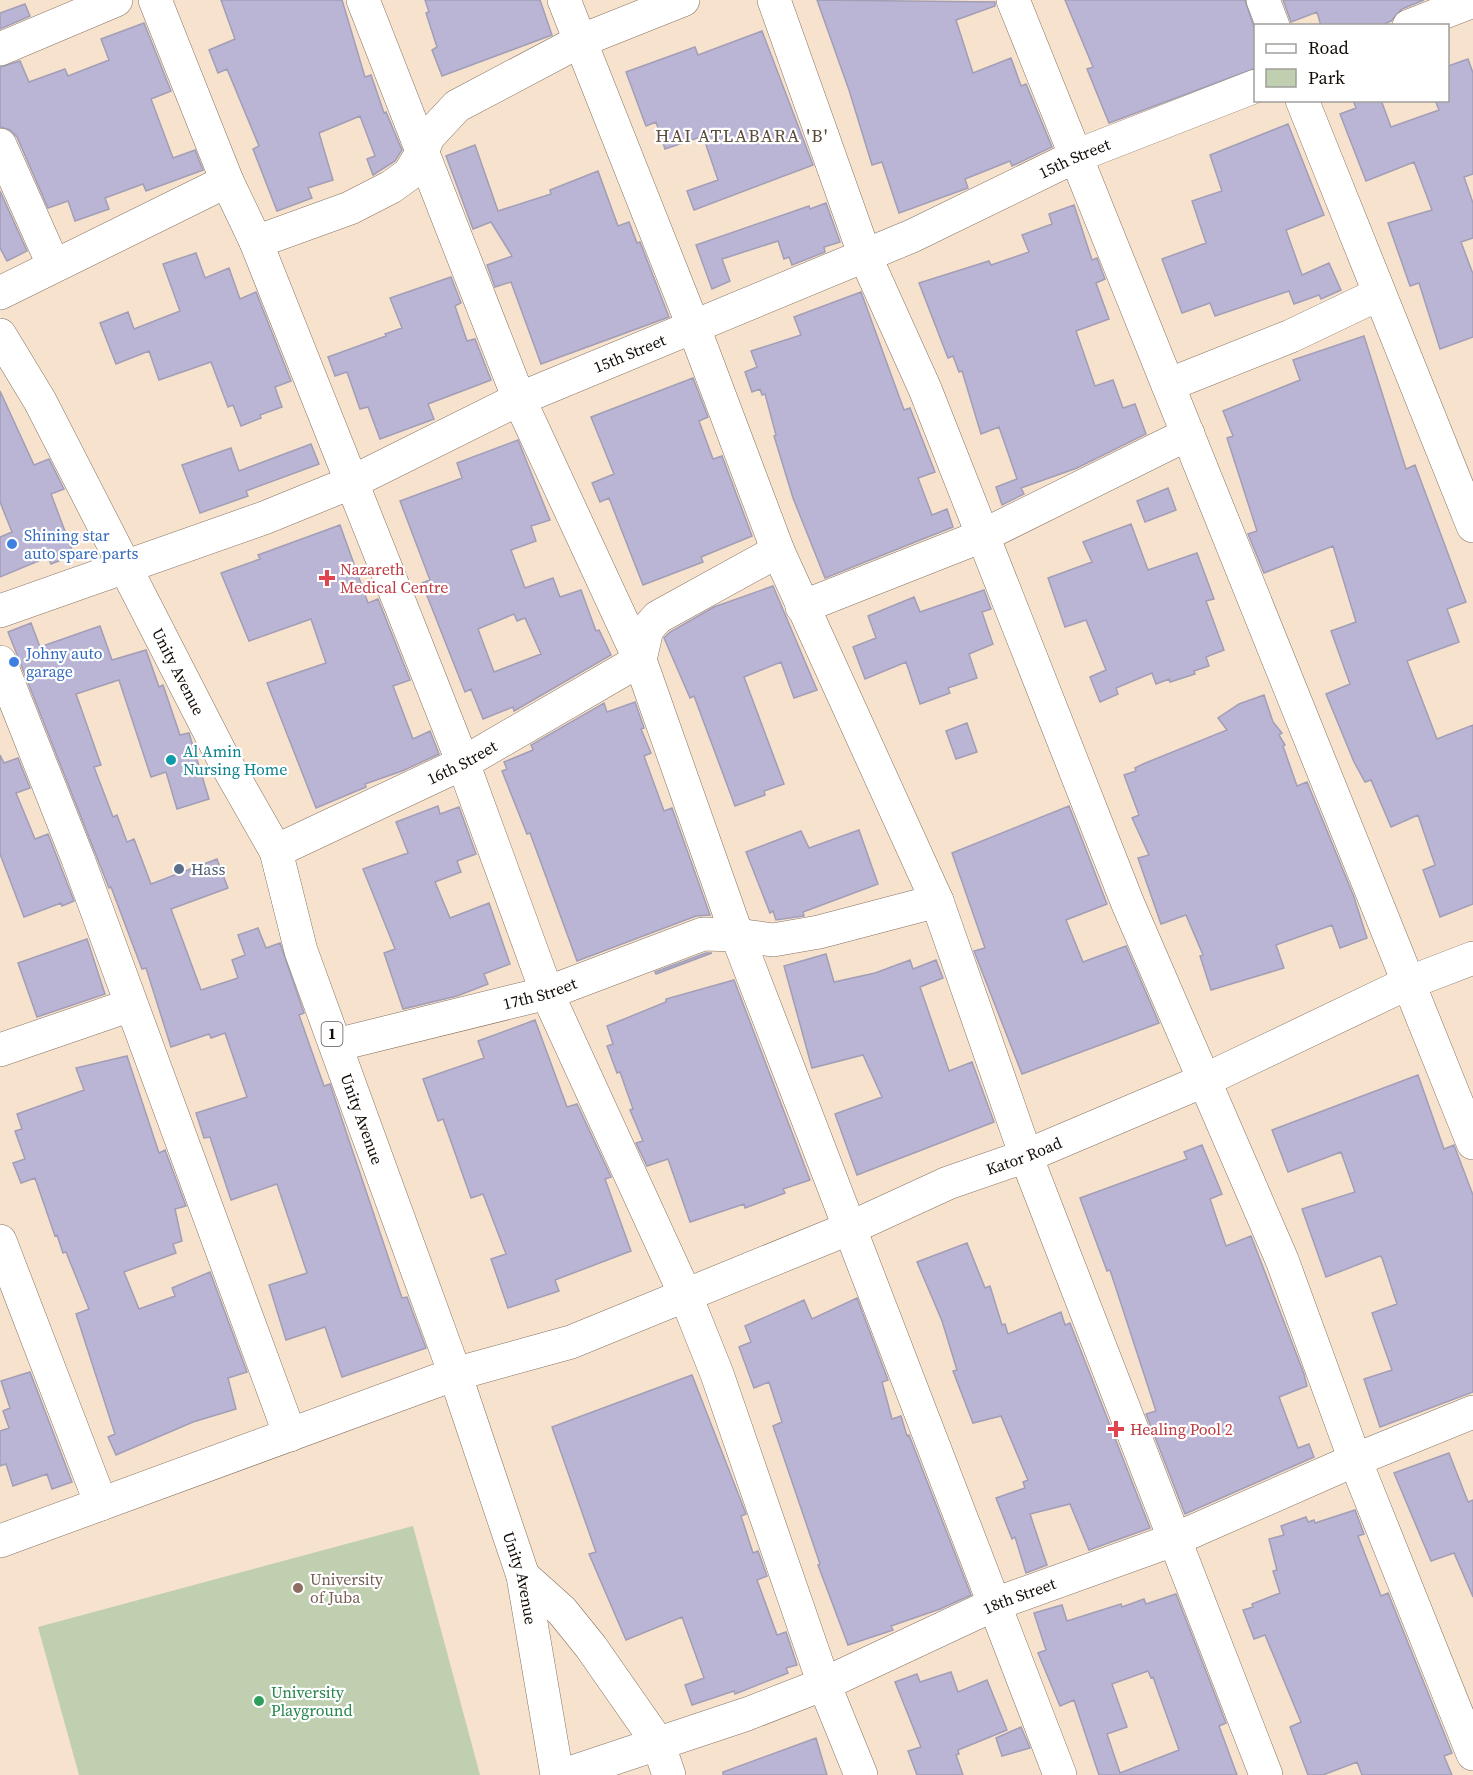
<svg xmlns="http://www.w3.org/2000/svg" width="1473" height="1775" font-family="'Source Serif 4',serif">
	<rect width="100%" height="100%" fill="#f7e2ce"/>
	<path fill="#bfcfaf" d="M413,1526L480,1775H79L38,1627Z"/>
	<path fill="#bab4d5" stroke="#a29eb6" stroke-width="1.5" fill-rule="evenodd" d="M221,0H342L365,77L371,75L384,113L386,112L402,150L395,161L373,175L367,159L375,156L360,116L319,133L333,180L308,188L312,198L277,211L253,149L259,146L227,69L218,73L209,50L235,39Z
		M425,0H540L552,35L442,76L432,50L437,47L426,13L429,12Z
		M817,0L995,2V6L956,20L973,73L1011,58L1021,86L1026,84L1052,147L1012,166L1010,161L965,179L968,188L899,213L882,162L872,165L849,90Z
		M1065,0H1245L1256,33V68L1109,123L1087,69L1093,67Z
		M1283,0H1424L1402,9L1391,21L1379,26H1321L1317,12L1291,22Z
		M25,4L30,16L0,29V13Z
		M144,23L171,91L151,99L173,158L195,150L203,170L146,191L143,184L105,198L109,209L75,221L68,201L48,208L17,137L10,130L0,127V67L20,61L29,82L65,69L68,76L109,60L101,39Z
		M762,31L813,165L694,210L687,191L718,180L703,136L665,149L656,122L646,126L626,72L695,47L698,55Z
		M1468,59L1473,73V174L1464,177L1473,203V238L1461,242L1473,274V337L1440,349L1419,283L1410,286L1388,223L1432,210L1414,162L1366,181L1340,114L1356,108L1353,100H1381L1391,127L1439,110L1435,100H1448V66Z
		M1288,124L1324,215L1286,230L1302,275L1329,263L1341,290L1321,299L1319,295L1294,304L1289,291L1215,316L1210,303L1182,313L1162,259L1206,243L1192,201L1222,191L1210,155Z
		M475,145L498,211L551,194L550,190L598,171L618,226L629,222L637,243L640,242L669,317L541,364L511,282L495,287L487,265L512,256L491,222L473,229L446,156Z
		M0,191L27,251L7,261L0,248Z
		M826,203L840,242L824,247L825,252L792,265L789,257L784,259L778,241L722,259L730,281L712,289L696,245L809,206L810,209Z
		M1074,205L1092,260L1097,258L1105,279L1096,283L1109,319L1076,331L1095,386L1113,380L1123,408L1135,404L1146,434L1077,468L1021,488L1024,494L1002,505L996,487L1017,479L999,427L981,434L962,371L959,372L953,356L948,358L919,283L989,261L991,265L1029,252L1022,235L1052,224L1049,214Z
		M196,253L205,278L229,268L240,299L256,292L291,381L275,387L282,407L260,415L261,418L241,426L233,405L228,407L211,362L159,380L149,351L116,364L100,323L128,312L134,329L180,311L163,264Z
		M451,277L461,303L455,306L467,341L475,339L491,380L428,404L434,419L380,439L368,407L360,409L347,372L335,376L328,357L386,336L385,334L402,328L390,298Z
		M861,292L904,410L910,408L935,472L918,478L932,515L947,509L953,527L825,578L793,498L774,436L776,435L765,394L762,395L760,389L752,392L745,372L757,367L751,351L801,335L794,317Z
		M1364,336L1406,469L1415,465L1466,602L1447,609L1459,642L1407,661L1437,739L1473,725V904L1440,917L1423,870L1435,865L1418,815L1391,827L1371,780L1365,782L1354,762L1326,694L1350,684L1331,631L1356,622L1333,546L1264,573L1248,534L1257,531L1227,438L1233,436L1223,411L1300,380L1293,360Z
		M693,378L708,417L699,421L713,459L722,456L752,536L701,557L703,562L643,585L609,498L600,502L592,483L614,474L591,417Z
		M0,391L34,465L49,459L64,489L51,494L74,555L51,564L48,557L0,577V537L12,532L0,502Z
		M518,440L550,520L531,526L536,541L511,550L525,588L553,578L560,597L581,590L596,631L599,630L611,655L514,711L513,707L483,719L471,689L465,692L422,583L430,580L400,501L462,478L457,463ZM514,614L517,621L525,618L541,654L494,672L478,629Z
		M311,444L319,464L246,491L248,496L200,513L182,465L231,448L239,471Z
		M1168,488L1176,510L1145,522L1137,501Z
		M1131,524L1148,570L1197,553L1214,599L1206,601L1224,650L1206,657L1209,666L1194,671L1195,674L1170,682L1169,679L1156,684L1152,673L1116,688L1118,694L1100,702L1090,677L1106,670L1086,620L1065,627L1048,578L1092,562L1083,542Z
		M340,525L368,603L378,599L410,680L393,686L413,739L430,731L439,754L402,771L365,784L366,787L316,808L267,683L326,663L311,619L249,641L221,573L260,559L258,555Z
		M773,586L817,690L794,698L781,662L744,677L784,784L764,791L765,795L735,806L694,696L690,698L664,638L670,632L714,607Z
		M984,590L991,609L982,612L993,644L969,654L977,678L948,688L950,693L920,704L906,662L865,679L853,647L876,638L868,616L914,597L920,612Z
		M31,623L40,647L100,626L112,660L146,650L159,687L163,685L180,735L189,733L209,799L177,809L166,772L151,777L119,680L76,694L101,765L94,767L113,817L117,815L127,842L134,839L151,884L217,859L228,888L171,909L201,990L238,978L232,960L245,955L238,935L258,928L266,948L280,943L304,1013L299,1015L324,1086L330,1084L402,1298L407,1297L426,1348L342,1377L325,1327L286,1340L269,1285L307,1273L277,1184L231,1200L210,1137L204,1138L196,1113L247,1097L225,1033L211,1038L209,1034L171,1047L146,968L142,969L111,887L109,888L8,632Z
		M1264,695L1273,722L1282,733L1279,735L1285,745L1283,746L1297,786L1307,782L1354,897L1367,938L1340,948L1332,925L1276,945L1284,968L1211,990L1200,956L1203,955L1186,915L1161,924L1138,858L1149,855L1132,818L1139,815L1124,775L1136,771L1135,768L1143,764L1227,730L1218,718L1239,704Z
		M635,702L644,728L641,729L651,753L644,756L664,811L672,808L710,915L696,916L577,961L530,833L527,834L502,771L507,769L504,762L533,750L531,745L604,703L607,712Z
		M967,723L977,752L956,759L946,731Z
		M0,755L4,763L18,758L30,788L16,793L35,839L48,834L74,901L62,906L61,903L24,917L0,854Z
		M438,806L440,814L459,807L476,854L457,861L461,872L435,882L450,918L489,903L510,964L484,974L488,984L457,996L403,1009L384,953L395,949L363,869L408,853L396,822Z
		M1069,806L1107,904L1066,920L1083,962L1126,946L1159,1023L1022,1074L974,951L985,948L952,853Z
		M859,830L878,884L803,912L804,916L776,920L773,911L770,913L746,852L801,831L809,848Z
		M87,939L105,994L37,1017L18,963Z
		M706,953H712L656,974L655,972Z
		M826,954L834,982L875,973L910,960L913,969L936,960L943,978L920,987L949,1071L972,1062L994,1122L857,1175L835,1114L882,1097L863,1055L812,1068L784,966Z
		M734,980L810,1180L783,1189L785,1193L745,1208L744,1204L690,1222L668,1159L647,1166L636,1143L643,1141L630,1110L633,1109L620,1072L617,1073L607,1046L613,1044L607,1026L666,1002V999Z
		M535,1020L567,1107L577,1104L611,1177L605,1179L631,1251L555,1280L559,1291L508,1308L491,1259L506,1254L483,1194L471,1198L443,1119L438,1121L423,1079L484,1058L478,1041Z
		M127,1056L159,1153L165,1150L186,1206L175,1209L182,1241L173,1244L176,1253L124,1272L139,1309L175,1296L172,1288L210,1272L247,1372L228,1378L236,1409L193,1422L116,1455L108,1437L115,1434L76,1314L89,1309L66,1252L63,1253L57,1235L55,1236L35,1178L21,1183L13,1163L25,1159L15,1131L22,1129L17,1114L84,1090L76,1068Z
		M1418,1075L1444,1149L1454,1145L1473,1195V1392L1380,1427L1364,1379L1392,1370L1372,1313L1397,1304L1382,1258L1380,1256L1326,1277L1302,1209L1355,1192L1341,1152L1288,1172L1272,1130Z
		M1202,1145L1222,1194L1210,1199L1226,1246L1251,1236L1304,1374L1307,1386L1279,1397L1298,1448L1309,1444L1314,1457L1185,1514L1146,1414L1156,1411L1110,1270L1107,1271L1080,1198L1187,1159L1184,1152Z
		M967,1243L985,1288L990,1286L1002,1325L1005,1324L1008,1334L1061,1312L1065,1325L1070,1323L1150,1528L1089,1550L1070,1504L1030,1514L1047,1565L1026,1573L1015,1537L1012,1539L996,1498L1025,1488L1023,1482L1028,1480L1001,1416L973,1423L953,1371L957,1370L942,1321L917,1262Z
		M857,1298L888,1380L882,1382L892,1419L901,1416L907,1436L909,1435L971,1595L940,1609L891,1626L893,1630L848,1645L818,1565L820,1564L773,1426L782,1422L769,1382L754,1388L739,1347L751,1342L745,1326L804,1300L812,1319Z
		M30,1372L72,1482L52,1489L47,1474L13,1486L6,1464L0,1466V1431L9,1428L3,1411L10,1408L1,1381Z
		M692,1375L746,1514L741,1516L753,1553L758,1551L767,1576L757,1580L777,1635L786,1632L797,1665L786,1668L788,1673L735,1694L734,1691L692,1705L685,1685L704,1678L682,1617L626,1640L589,1554L596,1552L552,1427Z
		M1449,1453L1468,1502L1473,1500V1597L1454,1553L1431,1561L1394,1473Z
		M1355,1510L1364,1534L1358,1536L1381,1596L1388,1593L1452,1753L1444,1756L1452,1775H1362L1357,1762L1323,1775H1308L1290,1727L1301,1722L1265,1635L1254,1639L1243,1610L1253,1607L1252,1604L1280,1593L1273,1571L1277,1570L1269,1539L1284,1535L1281,1526L1306,1517L1308,1522L1314,1520L1315,1523Z
		M1176,1594L1226,1723L1219,1726L1237,1775H1099L1074,1700L1060,1706L1038,1653L1046,1650L1034,1613L1062,1605L1067,1621L1121,1604L1122,1607L1144,1599L1146,1604ZM1148,1671L1151,1678L1153,1677L1179,1750L1120,1773L1107,1734L1127,1727L1112,1684Z
		M951,1672L958,1692L987,1680L1007,1730L958,1750L959,1754L956,1755L963,1775H917L908,1751L921,1747L895,1682L917,1674L920,1682Z
		M1021,1727L1030,1748L1002,1756L996,1738Z
		M816,1738L827,1775H723V1772Z"/>
	<g fill="none" stroke-linecap="round" stroke-linejoin="round">
		<defs>
			<g id="minor">
				<path d="M155,0L227,181L256,242L399,601L463,763L547,993L685,1294L717,1374L824,1684L861,1775"/>
				<path d="M363,0L519,399L640,660L737,935L1060,1775"/>
				<path d="M564,0L694,328L778,551L937,901L1026,1156L1266,1775"/>
				<path d="M774,0L865,256L925,389L1128,904L1282,1260L1355,1460L1473,1754"/>
				<path d="M1013,0L1473,1143"/>
				<path d="M1263,0L1273,26"/>
				<path d="M1409,26L1473,1"/>
				<path d="M0,49L116,0"/>
				<path d="M1302,100L1473,526"/>
				<path d="M0,145L53,264"/>
				<path d="M256,242L350,208L391,187L409,174L422,153L428,137L457,106L580,41L683,0"/>
				<path d="M0,293L227,181"/>
				<path d="M1168,385L1291,336L1379,294"/>
				<path d="M802,607L982,536L1188,434"/>
				<path id="s1" d="M0,611L264,518L350,483L519,399L912,236L1076,156L1256,86"/>
				<path d="M0,662L78,859L290,1435"/>
				<path id="s2" d="M276,851L463,763L640,660L647,629L658,617L778,551"/>
				<path id="s3" d="M336,1045L547,993L703,934L737,935L773,940L819,932L937,901"/>
				<path d="M0,1050L131,1005"/>
				<path d="M0,1241L101,1504"/>
				<path d="M0,1541L455,1374"/>
				<path d="M523,1576L562,1611L591,1647L658,1743L669,1775"/>
				<path id="s4" d="M564,1775L747,1714L824,1684L995,1604L1173,1540L1355,1460L1473,1412"/>
			</g>
			<g id="major">
				<path id="s5" d="M0,335L40,401L223,758L276,851L301,951L455,1374L523,1576L557,1775"/>
				<path id="s6" d="M455,1374L571,1342L850,1228L948,1183L1026,1156L1203,1081L1408,983L1473,958"/>
			</g>
		</defs>
		<use href="#minor" stroke="#857260" stroke-width="34"/>
		<use href="#major" stroke="#857260" stroke-width="34"/>
		<use href="#minor" stroke="#fff" stroke-width="33"/>
		<use href="#major" stroke="#fff" stroke-width="33"/>
	</g>
	<g fill="#3f7fe0" stroke="#fff" stroke-width="2">
		<circle cx="12" cy="544" r="6"/>
		<circle cx="14" cy="662" r="6"/>
	</g>
	<g fill="#e0444e" stroke="#fff" stroke-width="2">
		<path d="M324 569h6v6h6v6h-6v6h-6v-6h-6v-6h6z"/>
		<path d="M1113 1420h6v6h6v6h-6v6h-6v-6h-6v-6h6z"/>
	</g>
	<circle fill="#0f9aa8" stroke="#fff" stroke-width="2" cx="171" cy="760" r="6"/>
	<circle fill="#5c6f8a" stroke="#fff" stroke-width="2" cx="179" cy="869" r="6"/>
	<circle fill="#8d6e63" stroke="#fff" stroke-width="2" cx="298" cy="1588" r="6"/>
	<circle fill="#2e9e5b" stroke="#fff" stroke-width="2" cx="259" cy="1701" r="6"/>
	<g text-anchor="middle" stroke-width="4.5" stroke-linejoin="round" paint-order="stroke">
		<rect fill="#fff" stroke="#5a5551" stroke-width="1.5" x="321.5" y="1022" width="21" height="24" rx="4.5"/>
		<g font-size="15" font-weight="bold" fill="#130c06">
			<text x="332" y="1039">1</text>
		</g>
		<g font-size="16" fill="#130c06" stroke="#fff">
			<text dy="6" stroke="none"><textPath href="#s1" startOffset="1167">15th Street</textPath></text>
			<text dy="6" stroke="none"><textPath href="#s1" startOffset="681">15th Street</textPath></text>
			<text dy="6" stroke="none"><textPath href="#s5" startOffset="381">Unity Avenue</textPath></text>
			<text dy="6" stroke="none"><textPath href="#s2" startOffset="206">16th Street</textPath></text>
			<text dy="6" stroke="none"><textPath href="#s3" startOffset="210">17th Street</textPath></text>
			<text dy="6" stroke="none"><textPath href="#s5" startOffset="867">Unity Avenue</textPath></text>
			<text dy="6" stroke="none"><textPath href="#s6" startOffset="610">Kator Road</textPath></text>
			<text dy="6" stroke="none"><textPath href="#s5" startOffset="1353">Unity Avenue</textPath></text>
			<text dy="6" stroke="none"><textPath href="#s4" startOffset="490">18th Street</textPath></text>
		</g>
		<g font-size="16" fill="#366cbe" stroke="#fff" text-anchor="start">
			<text x="24" y="541">Shining star<tspan x="24" dy="18">auto spare parts</tspan></text>
			<text x="26" y="659">Johny auto<tspan x="26" dy="18">garage</tspan></text>
		</g>
		<g font-size="16" fill="#be3a42" stroke="#fff" text-anchor="start">
			<text x="340" y="575">Nazareth<tspan x="340" dy="18">Medical Centre</tspan></text>
			<text x="1130" y="1435">Healing Pool 2</text>
		</g>
		<g font-size="16" fill="#0d838f" stroke="#fff" text-anchor="start">
			<text x="183" y="757">Al Amin<tspan x="183" dy="18">Nursing Home</tspan></text>
		</g>
		<g font-size="16" fill="#4e5e75" stroke="#fff" text-anchor="start">
			<text x="191" y="875">Hass</text>
		</g>
		<g font-size="16" fill="#785e54" stroke="#fff" text-anchor="start">
			<text x="310" y="1585">University<tspan x="310" dy="18">of Juba</tspan></text>
		</g>
		<g font-size="16" fill="#27864d" stroke="#fff" text-anchor="start">
			<text x="271" y="1698">University<tspan x="271" dy="18">Playground</tspan></text>
		</g>
		<g font-size="18" letter-spacing="1.5" fill="#5d4c3b" stroke="#fff">
			<text x="742" y="142">HAI ATLABARA 'B'</text>
		</g>
	</g>
	<rect x="1254" y="24" width="195" height="78" fill="#ffffff" stroke="#a19e9b" stroke-width="1.5"/>
	<rect x="1266" y="44" width="30" height="9" fill="#ffffff" stroke="#a19e9b" stroke-width="1.5"/>
	<text x="1308" y="54" font-size="18" fill="#130c06">Road</text>
	<rect x="1266" y="69" width="30" height="18" fill="#bfcfaf" stroke="#a19e9b" stroke-width="1.5"/>
	<text x="1308" y="84" font-size="18" fill="#130c06">Park</text>
</svg>
